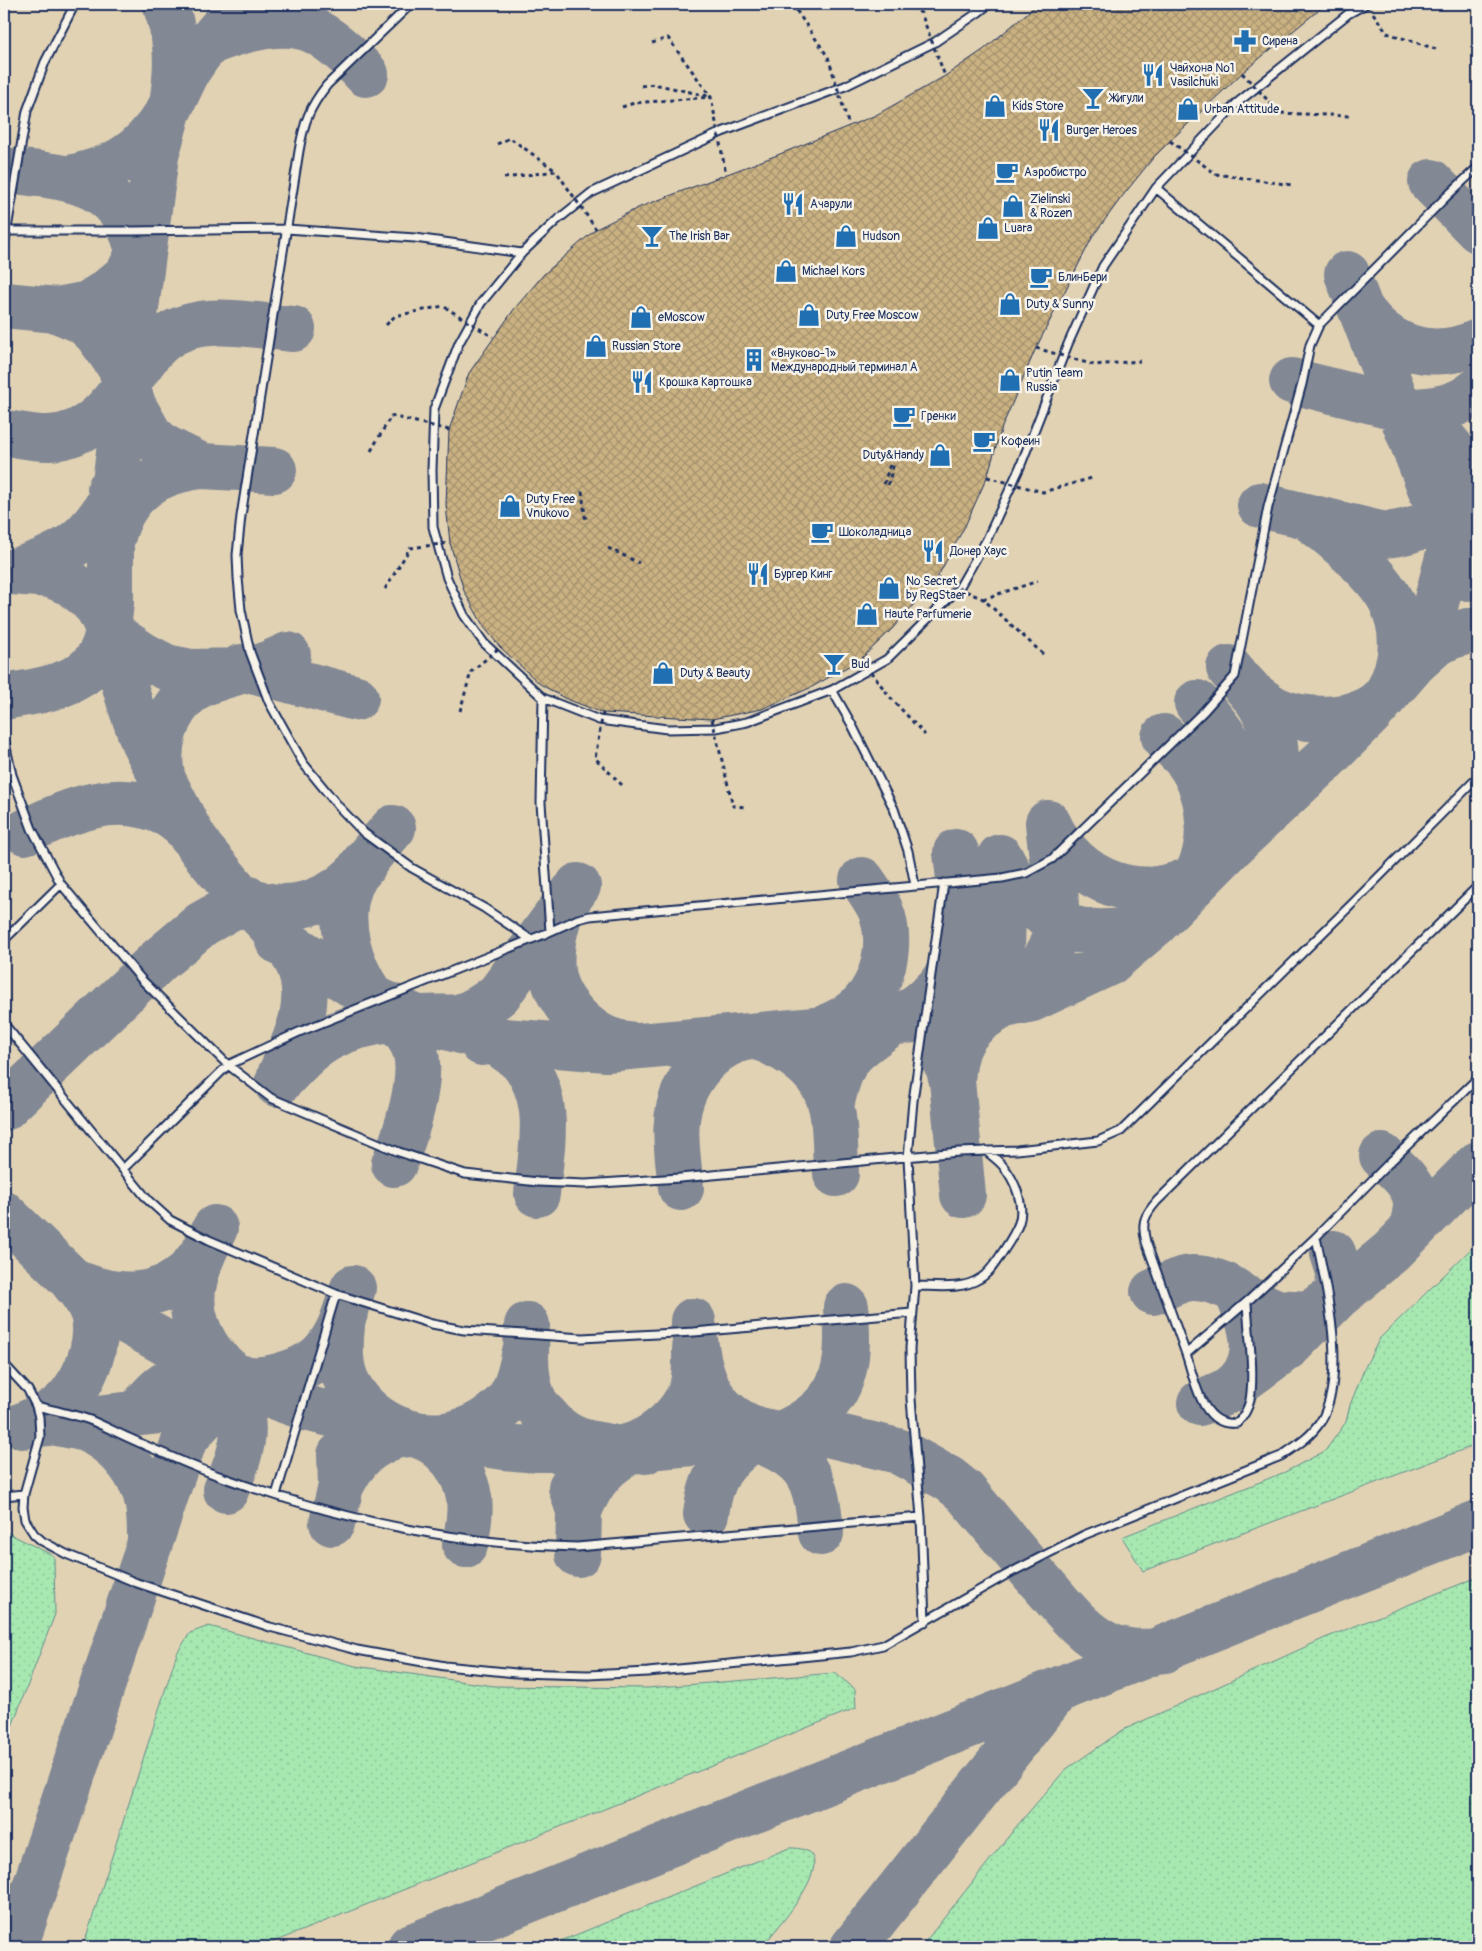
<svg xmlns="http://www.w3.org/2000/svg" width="1482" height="1951" font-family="Pangolin,sans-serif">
	<defs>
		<pattern id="grass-dots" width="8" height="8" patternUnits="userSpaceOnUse" patternTransform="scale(1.25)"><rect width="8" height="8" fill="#a7e8b1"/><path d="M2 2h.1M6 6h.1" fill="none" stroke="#8fc79b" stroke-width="1.8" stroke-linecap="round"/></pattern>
		<pattern id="building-cross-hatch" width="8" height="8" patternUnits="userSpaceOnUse" patternTransform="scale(1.25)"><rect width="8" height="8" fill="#cbb282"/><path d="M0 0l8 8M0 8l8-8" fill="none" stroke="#a4916e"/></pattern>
	</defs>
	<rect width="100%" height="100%" fill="#eae0c9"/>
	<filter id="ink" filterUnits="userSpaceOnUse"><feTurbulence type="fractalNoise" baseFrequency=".02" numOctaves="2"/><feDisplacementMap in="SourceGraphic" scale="10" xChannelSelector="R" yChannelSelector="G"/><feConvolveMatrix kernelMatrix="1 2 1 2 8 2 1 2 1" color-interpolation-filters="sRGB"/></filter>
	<g filter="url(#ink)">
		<path fill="#e1d2b4" d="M4,4H1478V1947H4Z"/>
		<path fill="url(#grass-dots)" stroke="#618c88" d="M1478,1242V1444L1143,1571L1122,1537L1285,1472L1325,1451L1346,1422L1350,1405L1365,1367L1380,1338Z
			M4,1531L54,1556L55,1614L4,1747Z
			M1478,1577V1947H921L1016,1827L1065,1770L1123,1730L1325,1638Z
			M209,1626L355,1666L494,1686L647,1688L835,1673L855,1689L856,1708L261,1947H83L177,1653L190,1633Z
			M789,1848C853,1846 775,1930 762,1947H546Z"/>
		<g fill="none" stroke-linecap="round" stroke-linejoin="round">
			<path stroke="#828894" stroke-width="46" d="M165,4C177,37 178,62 173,97
				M242,4L199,54L188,70L168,112L156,156L126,384L123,424L113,496L114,512L111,544V603L108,628L131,707L143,741L190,832L201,849L237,892L251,905L286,942L373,998L419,1019L493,1040L607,1049L891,1023L969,1013L1032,999L1109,963L1155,924L1231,847L1325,759L1370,714L1415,662L1434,645L1449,637L1468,631H1478
				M208,43C238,31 284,15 316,32C335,42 351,58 366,74
				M4,170C76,178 124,179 141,263
				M70,178C116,168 139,155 166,115
				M1431,182L1478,230
				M1347,274L1441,516L1468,578
				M4,305L57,310L88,304L108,291L128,274L144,242
				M1360,308C1389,350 1433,362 1478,342
				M57,310L83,321L96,333L107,348L120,367L134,407L141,419L150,435L162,446L179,455L202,466L274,470
				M1412,411C1437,410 1459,407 1478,390
				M4,433C18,434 35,439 49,438C91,436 112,405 134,374C145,358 155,343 173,333C208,314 255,326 293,329
				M1260,505L1385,535C1420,532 1438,519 1464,497L1461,466L1456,454L1439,433L1412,411L1292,381
				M113,536C125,490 158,471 202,466
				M12,572L51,575L70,583L87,596L98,608L108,628L119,639L143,655L166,667L191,672L241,671L263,666L288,655
				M12,572C63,555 86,545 113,496L110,489
				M1415,662L1427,637L1455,531
				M241,667L356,698
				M1229,668C1239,681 1253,692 1261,706C1282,742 1281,786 1257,819
				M1251,693C1260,699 1268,706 1277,710C1306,723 1359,723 1382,699C1391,690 1396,673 1399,661C1403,641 1400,620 1391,601C1378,575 1336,538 1311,520
				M4,697C49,689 102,684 108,628
				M1197,703C1238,747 1254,780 1233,840
				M1164,737C1171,745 1181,753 1188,762C1213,797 1215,848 1192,883
				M163,780C155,748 165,711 192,690C204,681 221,677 235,673
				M1048,823C1075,883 1145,910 1203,872
				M393,828C379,845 359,865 350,886C336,923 350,966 372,997C385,1014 408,1028 415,1050C424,1080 405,1136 394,1164
				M25,832C69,810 117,790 165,813C174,817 182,825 190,832L191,836
				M1000,857C1036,928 1079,945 1155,924
				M241,895C283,921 335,902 364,865
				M560,913C554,933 550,950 552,971C556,1005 594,1042 628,1044
				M278,941L286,942C290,950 296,958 299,966C314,1004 295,1041 280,1075
				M941,1015L963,1001L982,984L1002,954L1003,907L1000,857
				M820,1030C831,1025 842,1021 851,1014C881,994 892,950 883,917C879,903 870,892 862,880
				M482,1043L493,1040C502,1047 513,1053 521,1061C554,1098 541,1150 537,1194
				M939,1053L948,1066L952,1081L963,1195
				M952,1081C953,1067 955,1052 962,1040C971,1023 987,1015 1002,1006C1027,990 1044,968 1053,941C1061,912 1051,854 1048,823
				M277,1084C289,1072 301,1057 315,1047C356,1016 410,1019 459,1017C475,1012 486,1005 499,994L578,886
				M831,1106C835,1090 838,1072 848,1059C855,1049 866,1042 876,1034C919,1003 951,994 961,935C965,912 958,876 956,852
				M4,1108L159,960L202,924L232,907L251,905L269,906
				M1382,1156C1397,1170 1417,1185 1416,1207C1415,1215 1413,1223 1412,1231
				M681,1188C678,1154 670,1120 686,1088C697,1065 720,1043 745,1038C754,1035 766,1040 774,1044C800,1056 825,1077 831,1106C836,1124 835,1155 836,1174
				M4,1214L73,1281L128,1322L220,1373L235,1376L273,1396L309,1409L413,1434L504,1447L527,1449L637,1448L780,1435L827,1434L898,1451L949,1479L964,1491C990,1521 1015,1552 1041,1582C1061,1604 1080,1632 1108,1645C1126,1653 1146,1653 1165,1650
				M215,1228C206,1247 196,1267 193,1289C189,1318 204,1351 227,1369C229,1371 232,1375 235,1376C258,1385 300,1373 318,1358C339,1339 345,1313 353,1288
				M82,1285C118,1299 158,1300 188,1272C194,1266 198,1259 203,1253
				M1153,1292C1165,1287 1180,1278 1193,1278C1206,1278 1228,1284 1237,1293C1240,1297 1242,1306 1245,1311C1256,1338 1258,1367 1232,1388C1223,1394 1210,1398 1200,1403
				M1237,1294L1276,1312L1308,1314L1338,1296L1391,1252L1478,1164
				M693,1321C697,1366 703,1406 750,1427C759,1431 770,1432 780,1435C790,1430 801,1425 810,1418C851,1389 848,1351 846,1307
				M527,1325C526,1351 523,1380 536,1404C538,1408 542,1412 546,1416C563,1437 578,1442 605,1446C611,1447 618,1449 623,1448C652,1442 680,1418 691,1391C696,1377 695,1363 695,1349
				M342,1326C340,1344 339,1365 347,1382C372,1433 436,1451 484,1421C495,1414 507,1404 513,1392C520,1379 522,1363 526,1348
				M1234,1386L1289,1346L1338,1296L1339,1272L1333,1253
				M139,1413C161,1379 180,1373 220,1373C253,1419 246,1441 226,1490
				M58,1423C67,1425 77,1426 85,1429C113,1440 135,1465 145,1492C150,1507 150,1524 150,1539
				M23,1425C33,1420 45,1416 55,1410C81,1394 102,1344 93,1314C89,1302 81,1291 73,1282
				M22,1426L170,1410
				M341,1486C345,1479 348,1472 353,1466C364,1449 391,1433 412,1434C422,1435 436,1443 443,1450C455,1460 464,1476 468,1492C472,1508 468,1529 465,1545
				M571,1487L579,1511L578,1554
				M579,1511C592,1480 605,1463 637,1448L645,1451
				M706,1514C711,1475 722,1462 753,1438C807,1457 817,1477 821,1533
				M332,1523L341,1486L340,1455
				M15,1947L184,1441C211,1405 228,1394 273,1396
				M410,1947L1478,1523
				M853,1947L1055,1693"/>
		</g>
		<path fill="url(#building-cross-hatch)" stroke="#1b2f5e" d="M1038,4H1326L1242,73L1170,141L1153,158L1121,198L1093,236L1036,348L1002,427L987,477L965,526L937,578L892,629L861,659L812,687L762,709L712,719L603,713L564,698L540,684L500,647L484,627L464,591L450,543L446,505L449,430L469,373L515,308L544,274L596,229L640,207L780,154L876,115L945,76L983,50Z"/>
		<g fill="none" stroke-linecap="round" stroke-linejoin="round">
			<defs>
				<path id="service" d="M411,4L327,85C309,108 304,122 299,151L241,516L237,555L238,578L241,610L250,652L269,702L303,763L339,807L364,833L412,868L484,908L530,939
					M971,4L979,12
					M989,4L979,12L935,42L845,86L722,132L591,193L556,221L522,253L481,303L459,343L434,409L432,470L433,527L447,578L464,615L484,643L543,698L599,720L667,729L716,728L747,722L832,690L887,659L959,588L987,539L1020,467L1068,344L1103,266L1156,188L1237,103L1348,14L1366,4
					M4,5L5,4
					M1156,188L1319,325
					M6,231H132L287,229L415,238L522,253
					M4,246L27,111L45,62L75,4
					M832,690L852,725L894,809L908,851L915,885
					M543,698L541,803L550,931
					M4,738L12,775L32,829L61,884L142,980L228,1065L271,1098L399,1152L465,1174L538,1182L585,1184L680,1178L959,1152L1017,1150L1098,1141L1121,1131L1352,904L1478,777
					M1478,886L1157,1201C1144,1216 1141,1223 1146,1242L1186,1354L1249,1300L1316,1237L1389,1163L1478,1078
					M4,940L61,884
					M4,1024L148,1200L170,1220L209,1240L336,1294L432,1324L464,1330L582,1338L694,1332L912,1313
					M123,1169L228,1065L299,1032L542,935L578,919L590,916L1002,878L1026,873L1052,859L1204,711L1235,676L1268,507L1302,384L1310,345L1319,325L1446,197L1478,167
					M915,1286C935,1286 962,1290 979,1279C989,1274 996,1262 1002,1253C1008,1244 1015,1234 1019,1223C1025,1205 1015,1180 1003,1166C999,1161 992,1156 986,1151
					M1186,1354C1195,1381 1202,1428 1237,1423C1244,1416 1248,1409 1250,1400C1255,1371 1248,1331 1247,1302
					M4,1364L28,1390L36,1406L39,1417L40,1437L24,1494L23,1507L25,1520L34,1534L42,1541L66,1554L137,1583L270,1627L357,1650L445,1666L516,1673L588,1675L648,1672L851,1652L883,1645L1006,1575L1084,1535L1281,1456C1296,1446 1311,1437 1321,1421C1348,1373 1326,1288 1316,1237
					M36,1406C53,1410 71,1414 87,1419C101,1424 115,1432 129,1438C162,1453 195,1468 230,1480C342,1520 458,1545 577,1547L921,1517
					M276,1495L336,1294
					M4,1496L24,1494
					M925,1622L921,1517L911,1399L910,1348L915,1286L908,1158L913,1101L944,883"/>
			</defs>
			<use href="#service" stroke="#1b2f5e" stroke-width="11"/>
			<path stroke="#1b2f5e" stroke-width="3" stroke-dasharray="4 4" stroke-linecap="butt" d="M778,5L783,4
				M1373,13L1387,33L1439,50
				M641,86L654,84L708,96
				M622,107L634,103L711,97
				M497,144L510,138L556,171
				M884,484L891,461
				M888,485L894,463
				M582,491L586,523
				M608,548L639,563
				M983,599L1038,581"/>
			<use href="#service" stroke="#f7f3e8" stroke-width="7"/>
			<path stroke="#1b2f5e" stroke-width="3" stroke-dasharray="4 4" stroke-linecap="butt" d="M792,4L828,57L849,126
				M904,4L921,13L945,76
				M652,43L668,38L711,97L726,174
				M1242,73L1280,113L1349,116
				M1170,141L1216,174L1292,185
				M504,178L556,171L596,229
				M386,325L395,316L443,306L493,337
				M1036,348L1094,365L1140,361
				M371,451L391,416L449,430
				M987,477L1043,492L1092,478
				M937,578L983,599L1044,655
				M385,589L410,548L450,543
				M861,659L890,697L925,735
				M460,711L471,672L500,647
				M603,713L595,758L622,785
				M712,719L733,806L746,807"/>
		</g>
	</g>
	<defs>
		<symbol id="pharmacy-bare" viewBox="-9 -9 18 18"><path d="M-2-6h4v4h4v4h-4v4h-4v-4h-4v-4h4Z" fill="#1f6fb2" stroke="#f7f3e8" stroke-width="2.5" paint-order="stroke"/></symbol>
		<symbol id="restaurant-bare" viewBox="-9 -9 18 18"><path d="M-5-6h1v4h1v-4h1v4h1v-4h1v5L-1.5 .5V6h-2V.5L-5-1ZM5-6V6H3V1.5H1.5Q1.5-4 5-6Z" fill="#1f6fb2" stroke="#f7f3e8" stroke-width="2.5" paint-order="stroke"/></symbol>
		<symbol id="bar-bare" viewBox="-9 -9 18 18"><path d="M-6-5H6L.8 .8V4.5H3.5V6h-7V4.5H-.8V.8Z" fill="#1f6fb2" stroke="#f7f3e8" stroke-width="2.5" paint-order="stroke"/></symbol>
		<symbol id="shop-bare" viewBox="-9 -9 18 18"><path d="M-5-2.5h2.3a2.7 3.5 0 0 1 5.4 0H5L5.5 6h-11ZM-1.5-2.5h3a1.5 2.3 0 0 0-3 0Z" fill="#1f6fb2" stroke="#f7f3e8" stroke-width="2.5" paint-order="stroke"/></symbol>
		<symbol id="cafe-bare" viewBox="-9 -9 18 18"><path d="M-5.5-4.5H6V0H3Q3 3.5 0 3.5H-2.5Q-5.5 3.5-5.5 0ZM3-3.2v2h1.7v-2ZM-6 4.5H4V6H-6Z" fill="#1f6fb2" stroke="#f7f3e8" stroke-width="2.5" paint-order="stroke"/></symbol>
		<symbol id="building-bare" viewBox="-9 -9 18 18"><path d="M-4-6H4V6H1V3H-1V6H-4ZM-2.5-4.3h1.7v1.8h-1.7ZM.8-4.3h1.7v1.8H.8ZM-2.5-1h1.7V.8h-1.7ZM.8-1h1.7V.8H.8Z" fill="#1f6fb2" stroke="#f7f3e8" stroke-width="2.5" paint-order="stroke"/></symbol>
	</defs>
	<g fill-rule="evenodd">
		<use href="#pharmacy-bare" x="1229" y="25" width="32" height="32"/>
		<use href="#restaurant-bare" x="1137" y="59" width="32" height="32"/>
		<use href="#bar-bare" x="1077" y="82" width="32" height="32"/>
		<use href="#shop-bare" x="979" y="90" width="32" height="32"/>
		<use href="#shop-bare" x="1172" y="93" width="32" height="32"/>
		<use href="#restaurant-bare" x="1033" y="114" width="32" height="32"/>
		<use href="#cafe-bare" x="991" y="156" width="32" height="32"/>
		<use href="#restaurant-bare" x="777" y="188" width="32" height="32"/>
		<use href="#shop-bare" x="997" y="190" width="32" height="32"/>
		<use href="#shop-bare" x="972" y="212" width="32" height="32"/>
		<use href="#bar-bare" x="636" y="220" width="32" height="32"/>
		<use href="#shop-bare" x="830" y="220" width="32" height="32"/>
		<use href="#shop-bare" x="770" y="255" width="32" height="32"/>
		<use href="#cafe-bare" x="1025" y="261" width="32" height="32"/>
		<use href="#shop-bare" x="994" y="288" width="32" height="32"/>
		<use href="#shop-bare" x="793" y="299" width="32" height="32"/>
		<use href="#shop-bare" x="625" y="301" width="32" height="32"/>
		<use href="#shop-bare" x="580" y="330" width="32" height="32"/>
		<use href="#building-bare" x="738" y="344" width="32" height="32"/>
		<use href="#shop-bare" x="994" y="364" width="32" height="32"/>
		<use href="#restaurant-bare" x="626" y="366" width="32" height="32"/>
		<use href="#cafe-bare" x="888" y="400" width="32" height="32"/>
		<use href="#cafe-bare" x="968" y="425" width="32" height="32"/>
		<use href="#shop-bare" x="924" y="439" width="32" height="32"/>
		<use href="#shop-bare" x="494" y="490" width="32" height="32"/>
		<use href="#cafe-bare" x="806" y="516" width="32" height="32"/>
		<use href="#restaurant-bare" x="917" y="535" width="32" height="32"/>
		<use href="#restaurant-bare" x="742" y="558" width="32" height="32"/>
		<use href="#shop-bare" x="873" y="572" width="32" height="32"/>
		<use href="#shop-bare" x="851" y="598" width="32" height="32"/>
		<use href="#bar-bare" x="818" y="648" width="32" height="32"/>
		<use href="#shop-bare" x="647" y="657" width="32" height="32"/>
	</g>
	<g text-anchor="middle" stroke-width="5" stroke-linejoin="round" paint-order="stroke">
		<g font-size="12" fill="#1b2f5e" stroke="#f7f3e8" text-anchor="start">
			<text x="1262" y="45">Сирена</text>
			<text x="1170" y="72">Чайхона №1<tspan x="1170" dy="14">Vasilchuki</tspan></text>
			<text x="1110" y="102">Жигули</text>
			<text x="1012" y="110">Kids Store</text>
			<text x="1204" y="113">Urban Attitude</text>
			<text x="1066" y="134">Burger Heroes</text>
			<text x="1024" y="176">Аэробистро</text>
			<text x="1030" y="203">Zielinski<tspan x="1030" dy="14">&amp; Rozen</tspan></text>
			<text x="810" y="208">Ачарули</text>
			<text x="1004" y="232">Luara</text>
			<text x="669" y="240">The Irish Bar</text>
			<text x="862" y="240">Hudson</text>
			<text x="802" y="275">Michael Kors</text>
			<text x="1058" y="281">БлинБери</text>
			<text x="1026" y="308">Duty &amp; Sunny</text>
			<text x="826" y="319">Duty Free Moscow</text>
			<text x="658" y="321">eMoscow</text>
			<text x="612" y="350">Russian Store</text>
			<text x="771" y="357">«Внуково-1»<tspan x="771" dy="14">Международный терминал А</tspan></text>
			<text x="1026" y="377">Putin Team<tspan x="1026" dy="14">Russia</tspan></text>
			<text x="659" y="386">Крошка Картошка</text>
			<text x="921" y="420">Гренки</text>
			<text x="1001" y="445">Кофеин</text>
			<text x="924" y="459" text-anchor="end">Duty&amp;Handy</text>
			<text x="526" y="503">Duty Free<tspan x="526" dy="14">Vnukovo</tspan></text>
			<text x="839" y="536">Шоколадница</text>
			<text x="950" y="555">Донер Хаус</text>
			<text x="774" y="578">Бургер Кинг</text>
			<text x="906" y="585">No Secret<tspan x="906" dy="14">by RegStaer</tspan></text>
			<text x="884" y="618">Haute Parfumerie</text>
			<text x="851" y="668">Bud</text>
			<text x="680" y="677">Duty &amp; Beauty</text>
		</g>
	</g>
	<rect width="1482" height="1951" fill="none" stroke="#f7f3e8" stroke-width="20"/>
	<rect x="10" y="10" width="1462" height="1931" fill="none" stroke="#1b2f5e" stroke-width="2" filter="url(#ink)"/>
</svg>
